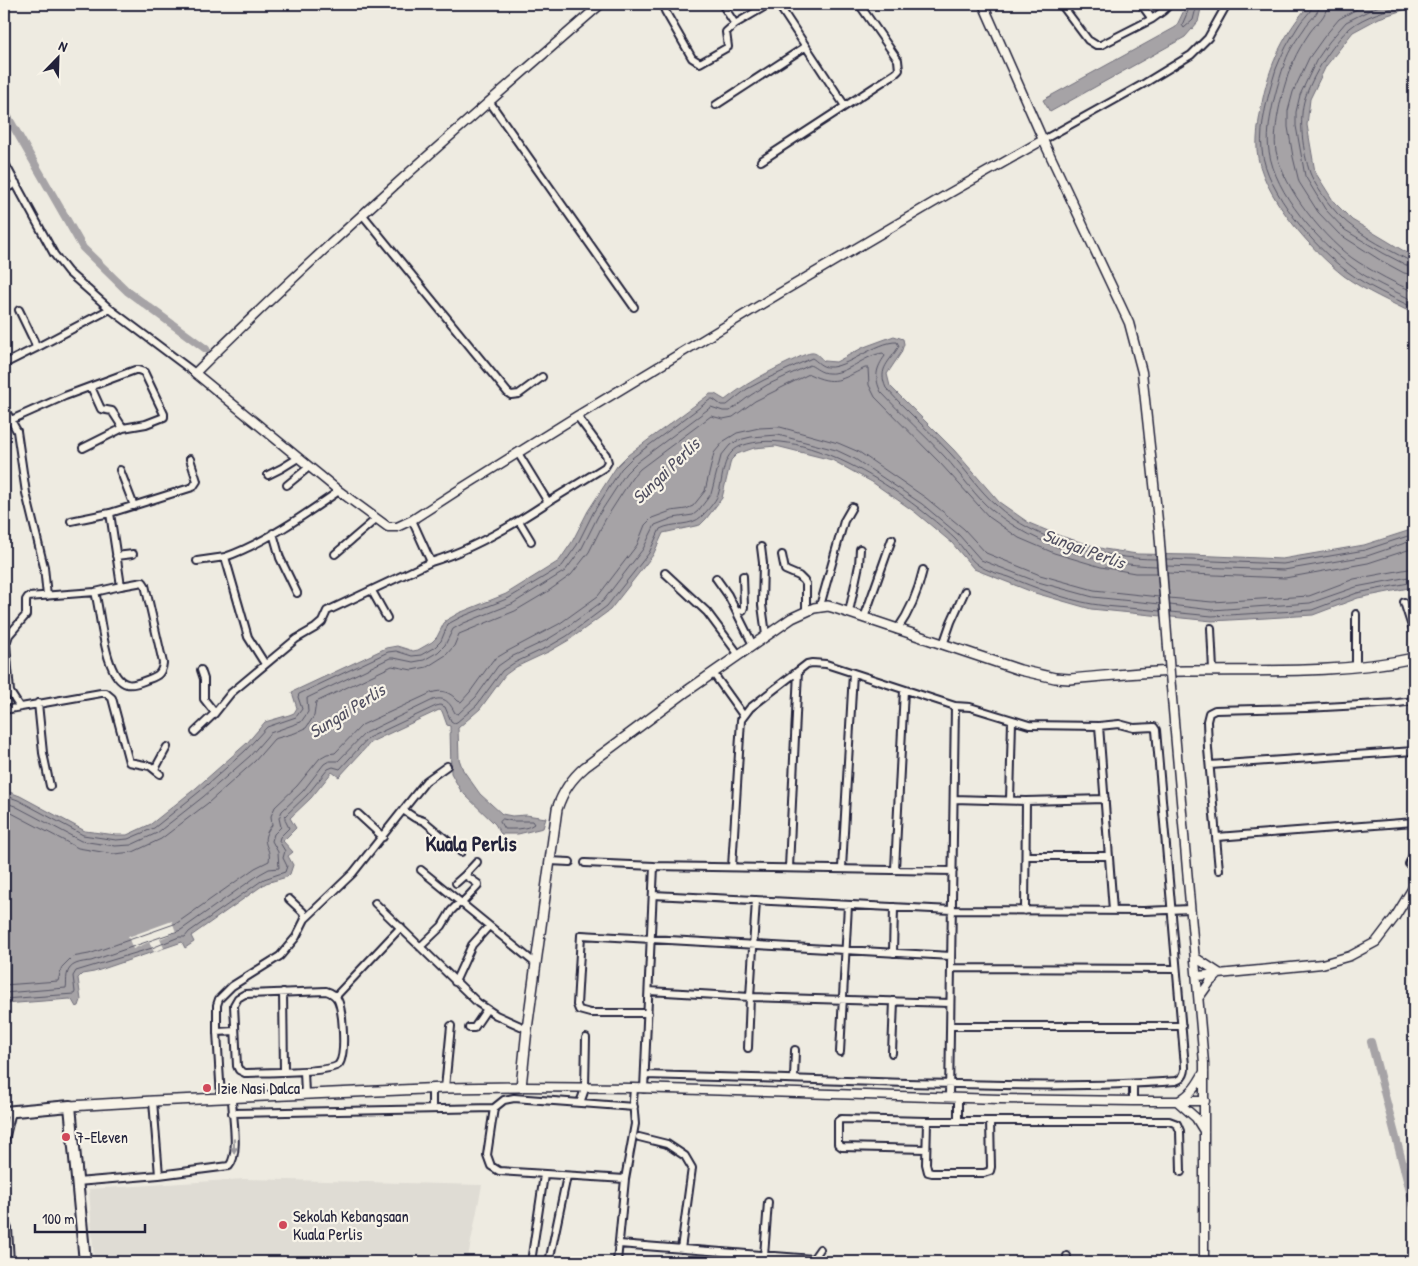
<svg xmlns="http://www.w3.org/2000/svg" width="1418" height="1266" font-family="'Patrick Hand',sans-serif">
	<rect width="100%" height="100%" fill="#eeebe1"/>
	<filter id="ink" filterUnits="userSpaceOnUse"><feTurbulence type="fractalNoise" baseFrequency=".02" numOctaves="2"/><feDisplacementMap in="SourceGraphic" scale="10" xChannelSelector="R" yChannelSelector="G"/><feConvolveMatrix kernelMatrix="1 2 1 2 8 2 1 2 1" color-interpolation-filters="sRGB"/></filter>
	<g filter="url(#ink)">
		<path fill="#dfdcd4" d="M244,1179L482,1185L467,1262H94L89,1189Z"/>
		<path fill="#a6a3a6" stroke="#716f7b" d="M1187,4H1202L1198,22L1185,37L1050,112L1043,100L1176,27Z
			M1310,4H1414V8H1409L1379,18L1353,32L1326,66L1310,99L1307,125L1315,172L1334,202L1352,220L1414,257V314C1391,302 1365,291 1344,276C1311,250 1260,193 1257,150C1256,133 1260,114 1263,98C1271,61 1285,32 1310,4Z
			M894,336L903,339L904,344L901,353L887,374L890,386L954,450L999,502L1029,523L1060,536L1104,549L1137,554L1192,555L1282,559L1364,545L1414,529V587L1358,598L1313,615L1266,618L1212,621L1091,609L1035,593L974,569L952,543L915,512L872,482L832,460L776,446L754,448L737,454L731,460L722,498L706,519L700,525L663,533L653,555L610,610L569,640L550,651L516,667L505,675L480,709L458,728L459,759L463,770L480,794L502,814L512,816L526,815L546,818L543,828L518,834H501L495,824L461,791L451,773L450,726L447,725L442,711L439,710L371,742L339,777L332,772L311,798L290,818L296,828L283,841L293,852L288,856L293,865L290,874L287,877L266,883L191,936L194,942L185,948L182,942L94,972L82,974L78,978L81,1000L79,1006L76,1007L72,1000L70,999L4,1004V790L20,796L85,831L116,835H127L151,824L196,788L247,743L265,722L289,715L294,713L297,708L292,692L386,648L397,646L413,651L418,650L432,642L437,637L445,621L459,613L506,594L559,561L572,542L588,511L617,466L628,455L710,394H715L725,400C745,384 766,373 789,362C796,359 804,354 811,353C817,352 820,358 824,361L836,362L864,347Z"/>
		<path fill="#eeebe1" d="M172,921L176,932L160,939L164,948L154,952L149,942L133,949L128,937Z"/>
		<g fill="none" stroke-linecap="round" stroke-linejoin="round">
			<path stroke="#575666" stroke-width="1" d="M1191,4L1182,25L1184,28L1193,20L1197,4
				M1313,4C1312,12 1303,18 1299,25C1290,39 1282,53 1276,69C1269,92 1259,126 1262,150C1266,192 1315,248 1348,272C1368,287 1392,297 1414,308
				M1320,4C1319,14 1309,20 1304,29C1297,39 1289,50 1285,62C1277,86 1265,126 1269,151C1275,194 1318,241 1351,266C1370,281 1393,290 1414,301
				M1327,4C1327,17 1317,22 1310,32C1304,41 1297,52 1293,62C1284,82 1272,129 1276,151C1283,188 1326,242 1358,262C1375,273 1395,283 1414,292
				M1366,4L1339,19L1324,37L1309,58L1293,92L1288,111V127L1293,157L1299,182L1318,212L1339,234L1380,260L1404,273L1414,275
				M1386,4L1374,8L1346,22L1329,42L1316,61L1300,95L1296,112V126L1305,176L1325,209L1345,230L1383,253L1408,266L1414,268
				M1405,4C1388,10 1364,16 1350,28C1341,35 1334,46 1328,54C1319,67 1310,83 1305,98C1298,119 1303,152 1310,173C1314,183 1323,196 1330,205C1350,231 1382,246 1410,261H1414
				M1166,559L1283,564L1365,550L1414,534
				M1167,566L1284,570L1367,556L1414,540
				M1167,573L1285,578L1368,563L1414,548
				M1169,598L1212,602L1309,596L1354,579L1414,568
				M1170,605L1212,610L1310,603L1356,587L1414,576
				M1170,612L1212,616L1312,610L1357,593L1414,582
				M4,795L18,800L83,835L116,840L128,839L154,828L199,792L245,751L267,727L296,717L302,709L298,697L299,694L388,652L396,651L412,656L421,655L435,647L441,641L448,624L461,617L509,598L562,566L577,545L593,513L621,469L632,458L711,399H713L721,405H727L747,389L764,380L812,358C817,361 821,367 828,367C845,369 877,341 897,342L899,346C890,362 877,368 886,388C906,411 930,431 950,453C966,470 979,490 996,505C1034,541 1105,559 1156,559
				M4,802L15,806L81,841L115,846L131,845L157,833L203,797L250,756L270,733L301,722L308,712L307,698L390,658H394L413,662L424,660L438,652L445,645L453,629L464,623L512,604L565,571L582,548L598,516L626,473L636,463L711,407L723,411H730L751,395L767,385L810,365C816,368 821,373 828,373C847,375 864,355 883,353L885,356C876,368 874,378 881,392C902,415 925,435 945,457C960,473 977,499 993,511C1038,547 1100,565 1157,566
				M4,809L78,848L114,854L133,852L161,839L208,803L255,761L274,739L295,733L306,728L314,716L316,702L392,666L412,670L427,667L446,655L454,646L459,634L515,611L547,592L571,575L589,552L605,520L632,478L640,469L711,416L723,419L733,417L755,401L809,374C835,386 840,380 865,368H868L869,385L875,397L940,463L989,517L1019,538L1054,553L1101,567L1135,573H1157
				M503,819L512,821H532L534,824C526,830 514,829 504,829L500,822Z
				M4,985L58,981L62,967L72,957L89,954L177,923L255,868L269,861C272,846 257,843 272,825L271,816L275,807L297,786L320,758L327,754L335,753L362,725L431,693C442,689 450,692 458,701L461,702L470,692L493,660L508,651L559,624L598,596L637,545L645,525L652,518L671,511L686,509L693,506L705,491L714,453L724,441L737,433L759,428L780,427L838,443L859,452L926,498L964,529L986,553L1040,575L1094,590L1159,597
				M4,993L66,988C67,984 66,980 67,975C69,963 81,962 91,961L181,930L260,874L269,869L279,868L278,852L272,841L274,834L281,827L279,818L282,811L303,791L324,764L329,761H338L365,733L433,700C445,696 450,703 455,713L458,714L476,697L498,666L511,657L545,641L563,630L603,601L643,549L655,525L673,518L693,515L698,511L711,494L721,456L730,445L739,440L751,437L778,435L836,450L855,459L922,504L959,535L981,560L1038,582L1093,597L1160,604
				M4,999L74,994L75,992L73,976L76,971L152,948L179,937H185L189,932L264,879L285,872L287,866L283,858L285,851L279,841L280,837L289,828L285,820V816L307,795L328,769L333,767L340,769L368,738L436,706L440,705L445,707L451,721L454,723L457,722L477,705L502,671L514,663L548,647L567,636L607,606L649,553L660,529C673,522 691,527 702,516C708,510 715,502 718,495C724,477 721,454 741,446C806,422 910,496 955,539C963,547 969,559 978,565C987,571 999,574 1009,577C1036,588 1064,599 1092,604C1114,608 1138,608 1160,611"/>
			<path stroke="#a6a3a6" stroke-width="8" d="M4,110L83,248L127,291L206,349
				M1371,1042L1414,1207"/>
			<defs>
				<path id="minor" d="M663,4L665,11L692,58L700,63L728,47L726,32L735,24L769,4
					M722,4L735,24
					M778,4L845,106
					M1061,4L1088,40L1096,45H1101L1152,19L1163,11L1170,4
					M1141,4L1152,19
					M489,101L634,307
					M716,105L805,47
					M1043,140L1145,83L1191,55L1208,38L1227,4
					M761,161L896,73L899,70L898,60L859,4
					M4,162L54,254L68,272L110,309L195,373
					M4,190L16,183
					M362,214L508,393L511,395L519,394L542,377
					M36,348L110,309
					M4,364L36,348L34,341L19,310
					M91,387L101,409L112,411L123,428
					M4,408L17,431L26,493L44,567L47,596
					M11,420L65,396L135,370H138L144,372L164,414V417L146,424L123,428L83,448
					M518,453L548,502L605,467L608,462L606,455L577,416
					M120,470L134,506
					M268,475L282,468L298,458
					M287,485L309,467
					M412,520L431,562C473,549 512,526 548,502
					M71,521L110,513
					M519,521L531,541
					M273,533L280,558L297,593
					M761,547L763,563L762,605L766,635
					M335,554L376,519
					M782,555L785,570L799,576L804,581L806,584V611
					M116,556L133,554
					M197,561L225,557
					M665,573L707,612L739,655
					M716,578L728,595L753,645
					M372,591L387,618
					M95,592L121,586
					M1404,602L1414,633
					M820,606L844,521L852,507
					M737,612L743,610L744,607L743,576
					M849,612L859,565L860,549
					M1356,614V667
					M864,618L892,539
					M1211,628L1213,670
					M897,630C910,612 918,592 923,570
					M943,645L951,622L965,591
					M265,664L248,637L225,557C263,544 306,514 339,491
					M201,670L204,679V699L215,713
					M713,673L743,715
					M38,703L43,753L50,786
					M19,706L10,692L6,644L9,635L26,615V600L28,597L95,592C101,611 104,679 127,684C134,686 143,681 149,679C158,676 162,673 163,663L145,585L143,582L121,586L110,513L193,487L197,481L190,459
					M4,710L101,693H106L112,698L129,762L150,766L160,774
					M1099,726L1113,910
					M195,732L215,713L231,693L296,639L315,628L322,622L327,611L431,562
					M1210,765L1414,751
					M155,769L167,747
					M954,799L1026,801L1105,799
					M1010,800L1012,721
					M403,810L415,818L424,821L461,852
					M358,814L383,837
					M1217,837L1414,822
					M1026,856H1108
					M549,861L570,862
					M585,863L654,866L953,871
					M1409,864L1414,853
					M789,868L798,671
					M842,868L853,673
					M895,869L904,690
					M421,870L536,964
					M1219,870L1208,749L1207,721L1209,713L1215,710L1306,708L1398,703L1414,701
					M456,883L465,875
					M653,895L952,910L1144,911L1190,909
					M375,903L478,1003L496,1015L527,1029
					M461,904L478,886V884L465,875L477,862
					M1025,911L1026,801
					M305,919L353,873L426,781L447,766
					M420,947L442,926L451,911L459,903
					M893,953L894,907
					M951,968L1176,969
					M455,982L472,945L489,926
					M326,991C340,995 340,1006 342,1018C343,1029 345,1056 339,1064C333,1073 260,1072 245,1073L239,1070L237,1066L234,1005L238,998L245,994Z
					M649,991L750,997L950,1003
					M283,992L284,1071
					M336,996L401,927
					M648,1013H590L579,1010L577,1005L581,935L951,956
					M950,1026H1182
					M469,1028H474L487,1009
					M217,1032L235,1031
					M748,1048L750,997L756,900
					M840,1052L848,905
					M892,1053L894,1001
					M304,1071L305,1094
					M645,1075C732,1077 820,1080 907,1083C996,1085 1087,1088 1176,1081C1188,1077 1185,1065 1184,1055L1156,730L1154,727L1134,728L1119,724L1099,726L1029,725L970,707L955,706L826,664L812,663L807,664L750,708L741,720L732,867
					M794,1079L795,1050
					M432,1088V1109
					M445,1088L451,1026
					M644,1089L654,866
					M949,1097L955,706
					M221,1098L217,1032V1005L219,999L232,986L280,956L296,937L305,919L303,912L289,899
					M958,1098V1120
					M153,1101L159,1175
					M1133,1101V1084
					M580,1103L585,1089L586,1038
					M494,1108L487,1155L491,1166L499,1171L625,1179
					M232,1113L494,1108L504,1100L514,1098L634,1107
					M927,1121L926,1164L928,1172L932,1173H984L990,1171L991,1167L990,1121
					M639,1137L667,1144L685,1156L692,1168L681,1249
					M4,1144L12,1111
					M926,1149L842,1147L838,1144V1121L841,1119L927,1121H1169L1177,1124L1180,1131L1181,1172
					M77,1182L159,1175L229,1166C240,1154 232,1114 232,1098
					M4,1220L8,1229L10,1262
					M619,1244L813,1259
					M764,1256L768,1202
					M1067,1256V1262
					M531,1262L544,1175
					M549,1262L567,1176
					M617,1262L625,1179L635,1124L633,1101L634,1088
					M811,1262L820,1249"/>
				<path id="tertiary" d="M601,4C463,124 325,244 195,373L339,491L388,527H397L412,520L460,489L577,416L780,293L948,194L1043,140
					M983,4L1043,140L1129,323L1142,372L1159,530
					M1171,687L1204,1063V1262
					M1196,958L1219,973
					M1198,976L1322,964L1350,956L1376,942L1395,917L1414,886
					M1200,996L1210,982L1219,974
					M521,1087L634,1088L999,1099L1133,1101H1205
					M1179,1101C1192,1093 1197,1085 1204,1072
					M1178,1102L1196,1118L1204,1131"/>
				<path id="secondary" d="M70,1106L153,1101L445,1088L521,1087L527,1029L557,809C563,791 571,779 585,767L687,691L792,618L814,608L828,606L835,608L1020,670L1055,678L1069,679C1108,676 1147,671 1186,671C1261,670 1341,674 1414,658"/>
				<path id="primary" d="M4,1112L70,1106L85,1262"/>
			</defs>
			<use href="#minor" stroke="#22223b" stroke-width="10"/>
			<use href="#tertiary" stroke="#22223b" stroke-width="11"/>
			<use href="#secondary" stroke="#22223b" stroke-width="12"/>
			<use href="#primary" stroke="#22223b" stroke-width="14"/>
			<use href="#minor" stroke="#f7f3e8" stroke-width="6"/>
			<use href="#tertiary" stroke="#f7f3e8" stroke-width="8"/>
			<use href="#secondary" stroke="#f7f3e8" stroke-width="9"/>
			<use href="#primary" stroke="#f7f3e8" stroke-width="10"/>
			<defs>
				<path id="tertiary-bridge" d="M1159,530L1171,687"/>
			</defs>
			<use href="#tertiary-bridge" stroke="#22223b" stroke-width="11" stroke-linecap="butt"/>
			<use href="#tertiary-bridge" stroke="#f7f3e8" stroke-width="8"/>
		</g>
		<defs><path id="oneway-solid" d="M-6-.8H1V-3.2L6.5 0L1 3.2V.8H-6Z" transform="scale(1.25)"/></defs>
		<use fill="#97959a" href="#oneway-solid" transform="translate(234 1146) rotate(89)"/>
	</g>
	<g fill="#d1495b" stroke="#f7f3e8" stroke-width="2">
		<circle cx="207" cy="1088" r="5"/>
		<circle cx="66" cy="1137" r="5"/>
		<circle cx="283" cy="1225" r="5"/>
	</g>
	<g text-anchor="middle" stroke-width="4.5" stroke-linejoin="round" paint-order="stroke">
		<g font-size="16" fill="#22223b" stroke="#f7f3e8" text-anchor="start">
			<text x="217" y="1094">Izie Nasi Dalca</text>
			<text x="76" y="1143">7-Eleven</text>
			<text x="293" y="1222">Sekolah Kebangsaan<tspan x="293" dy="18">Kuala Perlis</tspan></text>
		</g>
		<g font-size="18" font-style="italic" fill="#504f60" stroke="#f7f3e8">
			<text transform="translate(666 471) rotate(-44)" y="6">Sungai Perlis</text>
			<text transform="translate(1084 549) rotate(20)" y="6">Sungai Perlis</text>
			<text transform="translate(347 711) rotate(-32)" y="6">Sungai Perlis</text>
		</g>
		<g font-size="21" font-weight="bold" fill="#22223b" stroke="#f7f3e8">
			<text x="471" y="851">Kuala Perlis</text>
		</g>
	</g>
	<rect width="1418" height="1266" fill="none" stroke="#f7f3e8" stroke-width="20"/>
	<rect x="10" y="10" width="1398" height="1246" fill="none" stroke="#22223b" stroke-width="2" filter="url(#ink)"/>
	<g transform="translate(58 58) rotate(23)" stroke="#f7f3e8" stroke-width="4" paint-order="stroke">
	<path d="M0-4L9 19L0 12L-9 19Z" fill="#22223b"/>
	<text y="-8" font-size="14" font-weight="bold" text-anchor="middle" fill="#22223b">N</text>
	</g>
	<path d="M35 1224v8h110v-8" fill="none" stroke="#22223b" stroke-width="2.5"/>
	<text x="42" y="1224" font-size="15" fill="#22223b" stroke="#f7f3e8" stroke-width="4" paint-order="stroke">100 m</text>
</svg>
